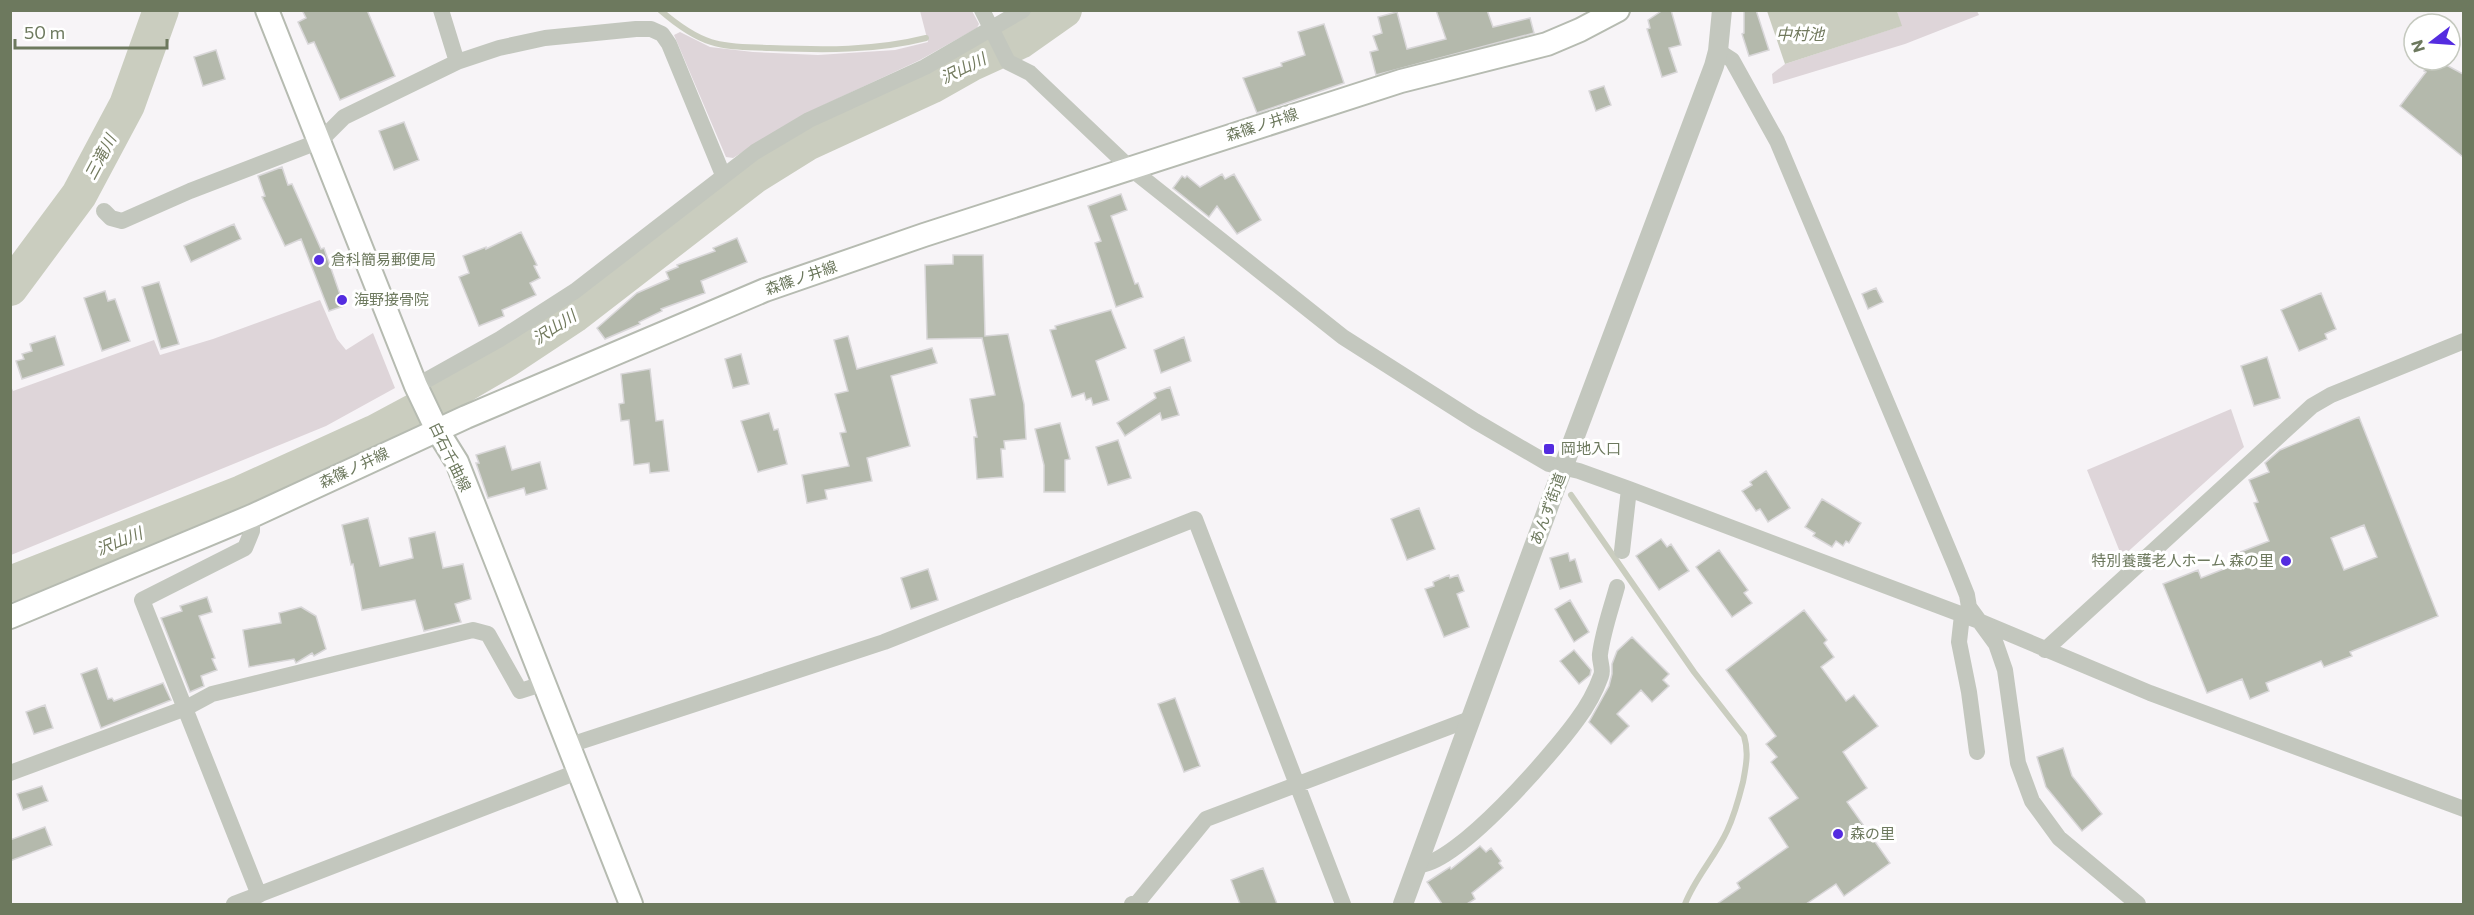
<svg xmlns="http://www.w3.org/2000/svg" width="2474" height="915" font-family="Commissioner,'Noto Sans JP',sans-serif">
	<rect width="100%" height="100%" fill="#f7f4f7"/>
	<path fill="#ded5d9" d="M920,11H972L979,24L977,28L920,60L809,112L733,158L726,157L674,35L680,32L710,47L753,52L818,55L895,50L928,42Z
		M1897,11H1977L1979,15L1905,44L1773,84L1772,74L1785,64L1901,26Z
		M320,300L337,339L346,350L373,333L395,388L326,426L11,555V386L13,391L154,340L160,355L213,339Z
		M2231,409L2244,447L2122,557L2087,470Z"/>
	<path fill="#cacdbf" d="M1767,11H1897L1902,26L1785,64Z"/>
	<g fill="none" stroke-linecap="round" stroke-linejoin="round">
		<path stroke="#cacdbf" stroke-width="6" d="M660,10C675,23 692,36 711,42C729,48 751,47 770,48C823,50 875,51 926,38
			M1571,495L1694,672L1744,736C1749,752 1746,766 1743,782C1739,798 1734,816 1727,831C1715,857 1695,878 1685,904"/>
		<path stroke="#cacdbf" stroke-width="36" d="M10,288L79,195L127,105L161,10
			M10,584L242,493L374,433L458,388L506,360L574,315L754,176L807,143L931,86L970,64L1020,41L1064,10"/>
	</g>
	<path fill="#b4b9ac" stroke="#d9d7d9" stroke-width="1.5" fill-rule="evenodd" d="M302,10H367L395,76L340,100L314,42L308,44L298,22L306,18Z
		M1436,10H1487L1493,27L1530,18L1534,33L1376,75L1370,52L1378,50L1373,36L1382,33L1378,17L1397,12L1407,49L1446,39Z
		M1663,10H1671L1681,45L1669,48L1677,72L1662,77L1647,29L1650,28L1648,20Z
		M1744,10H1756L1769,50L1749,56L1742,34L1744,33Z
		M1324,24L1344,83L1257,113L1243,78L1282,66L1281,63L1305,55L1298,32Z
		M216,50L225,79L203,86L194,57Z
		M2432,60H2437L2463,74V157L2400,106L2426,72L2424,71Z
		M1604,86L1611,105L1596,111L1589,91Z
		M404,122L419,160L394,170L379,131Z
		M282,167L288,185L292,184L321,249L324,248L344,306L329,311L301,239L285,246L262,197L265,196L258,176Z
		M1222,174L1225,179L1234,174L1261,220L1237,234L1217,206L1209,217L1173,188L1182,176L1185,178L1187,176L1200,187Z
		M1121,194L1127,210L1111,216L1135,284L1138,283L1143,297L1116,307L1095,243L1101,241L1088,206Z
		M234,224L241,239L191,262L184,246Z
		M521,232L537,265L534,266L540,278L530,283L536,295L502,310L504,316L479,326L459,277L469,273L463,256L486,247V249Z
		M737,238L747,262L701,281L705,293L661,309L662,311L639,322L640,324L605,339L597,328L637,293L669,279L666,272L678,267L677,265L715,251L713,248Z
		M953,255H983L985,336L1008,334L1024,404L1026,439L1004,441L1005,449H1001L1003,477L977,479L974,437H977L970,399L995,395L982,338L927,339L925,265L953,264Z
		M159,282L179,344L161,349L142,287Z
		M1876,288L1883,302L1868,309L1862,294Z
		M105,291L108,301L115,299L130,341L102,351L84,298Z
		M2321,293L2336,329L2325,334L2327,339L2299,351L2281,310Z
		M1111,310L1126,348L1096,361L1109,400L1093,405L1091,398L1086,400L1084,393L1072,397L1050,330L1056,329L1055,326Z
		M55,336L64,365L22,379L16,361L24,359L22,354L32,351L30,344Z
		M848,336L857,369L932,348L937,363L891,376L910,446L867,458L872,481L825,490L827,499L807,503L802,475L849,466L840,433L846,432L835,394L848,391L834,340Z
		M1184,337L1191,361L1161,373L1154,350Z
		M741,354L749,384L733,388L725,359Z
		M2267,357L2280,398L2254,406L2241,366Z
		M650,369L656,421L663,420L669,471L650,473L649,463L634,465L629,420L621,421L619,404L624,403L621,374Z
		M1170,387L1179,415L1162,420L1160,413L1125,436L1117,423L1156,398L1154,393Z
		M769,413L774,430L778,429L787,464L758,472L741,421Z
		M2359,417L2438,616L2350,652L2352,656L2324,667L2321,661L2266,683L2269,691L2250,699L2242,679L2207,693L2163,584L2198,570L2201,578L2234,565L2230,556L2269,541L2254,503L2258,502L2249,480L2269,472L2265,463L2280,450ZM2364,525L2377,557L2344,570L2331,538Z
		M1060,423L1070,459L1065,460V492H1044V465L1035,429Z
		M1118,440L1131,478L1108,485L1096,447Z
		M505,446L512,470L540,462L547,489L526,495L524,488L488,498L476,463H479L476,455Z
		M1766,471L1790,508L1768,522L1760,509L1756,511L1742,491L1752,485L1750,482Z
		M1822,499L1861,523L1849,543L1846,541L1843,546L1836,541L1832,547L1813,536L1815,533L1805,527Z
		M1419,508L1435,549L1407,560L1391,519Z
		M368,518L380,566L413,558L409,538L435,532L443,568L463,564L471,599L455,604L461,622L424,631L415,600L362,610L353,564L351,565L342,525Z
		M1661,539L1667,547L1671,544L1689,571L1659,590L1636,556Z
		M1719,550L1748,590L1744,593L1752,603L1732,617L1696,567Z
		M1568,553L1570,561L1575,559L1582,582L1560,589L1550,558Z
		M928,569L938,600L911,609L901,578Z
		M1449,575L1450,578L1458,575L1464,591L1457,594L1469,627L1444,637L1425,589L1434,586L1433,582Z
		M207,597L212,612L199,616L215,658L212,659L217,670L201,676L204,686L190,692L161,618L182,611L180,606Z
		M1570,600L1589,632L1574,642L1555,609Z
		M301,607L316,616L326,649L314,656L312,653L296,663L294,659L249,667L243,630L281,623L279,613Z
		M1804,610L1827,640L1824,643L1834,657L1821,667L1846,701L1854,695L1878,726L1843,752L1867,788L1847,802L1890,863L1844,896L1836,884L1806,904H1717L1740,888L1737,883L1788,847L1769,818L1798,798L1771,762L1777,757L1766,744L1776,736L1726,670Z
		M1632,637L1669,674L1663,680L1669,686L1652,702L1641,690L1617,714L1629,726L1611,744L1589,722L1609,686L1612,674V664L1617,651Z
		M1574,650L1591,670L1590,675L1579,684L1560,661Z
		M97,668L108,699L112,698L114,701L163,683L171,700L101,728L81,674Z
		M1175,698L1200,766L1184,772L1158,704Z
		M45,705L53,728L34,734L26,712Z
		M2063,748L2072,776L2102,814L2082,831L2046,787L2037,757Z
		M42,786L48,801L23,810L17,794Z
		M45,827L52,845L10,861V840Z
		M1480,846L1486,852L1491,848L1501,861L1499,863L1503,868L1472,893L1475,899L1467,904H1442L1427,882L1450,867L1451,869Z
		M1263,868L1277,904H1240L1231,880Z"/>
	<g fill="none" stroke-linecap="round" stroke-linejoin="round">
		<defs>
			<path id="secondary" d="M267,10L416,386L437,430L457,462L631,904
				M10,617L252,516L466,417L765,290L924,235L1401,81L1547,44L1580,30L1618,10"/>
		</defs>
		<use href="#secondary" stroke="#b6bbb1" stroke-width="26"/>
		<path stroke="#c3c7be" stroke-width="16" d="M441,10L457,62
			M982,10L1008,62L1030,73L1130,168L1343,337L1475,421L1549,464L1579,471L1629,489L1979,621L2150,693L2464,809
			M1718,51L1732,60L1777,141L1955,565L1967,595L1969,607L1996,644L2005,670L2018,763L2032,801L2059,838L2138,904
			M104,211L111,218L122,221L190,191L320,141L344,117L457,62L499,48L545,38L636,29H651L662,34L669,44L723,175
			M416,386L500,339L575,291L755,152L809,120L925,67L1023,10
			M252,516V531L245,548L142,600L259,895
			M1622,551L1629,489
			M1962,615L1959,642L1969,692L1977,752
			M2045,650L2312,406L2331,395L2464,341
			M567,746L884,642L1195,519L1343,904
			M10,773L186,708L212,694L473,630L488,634L520,691L542,684
			M1418,865C1456,866 1554,752 1577,720C1586,708 1596,690 1601,676C1604,669 1599,661 1600,654C1603,631 1611,609 1617,587
			M234,904L577,772
			M1132,904L1138,902L1206,819L1470,719"/>
		<path stroke="#c3c7be" stroke-width="20" d="M1403,904L1555,489L1714,66L1718,51L1722,10"/>
		<use href="#secondary" stroke="#fff" stroke-width="22"/>
	</g>
	<g fill="#542ce0" stroke="#fff" stroke-width="2">
		<circle cx="319" cy="260" r="6"/>
		<circle cx="342" cy="300" r="6"/>
		<rect x="1543" y="443" width="12" height="12" rx="3"/>
		<circle cx="2286" cy="561" r="6"/>
		<circle cx="1838" cy="834" r="6"/>
	</g>
	<g text-anchor="middle" stroke-width="6" stroke-linejoin="round" paint-order="stroke">
		<g font-size="15" fill="#6d795e" stroke="#fff">
			<text transform="translate(1262 125) rotate(-18)" y="5">森篠ノ井線</text>
			<text transform="translate(801 278) rotate(-19)" y="5">森篠ノ井線</text>
			<text transform="translate(450 457) rotate(64)" y="5">白石千曲線</text>
			<text transform="translate(354 468) rotate(-25)" y="5">森篠ノ井線</text>
			<text transform="translate(1548 509) rotate(-70)" y="5">あんず街道</text>
		</g>
		<g font-size="15" fill="#6d795e" stroke="#fff" text-anchor="start">
			<text x="331" y="265">倉科簡易郵便局</text>
			<text x="354" y="305">海野接骨院</text>
			<text x="1561" y="454">岡地入口</text>
			<text x="2274" y="566" text-anchor="end">特別養護老人ホーム 森の里</text>
			<text x="1850" y="839">森の里</text>
		</g>
		<g font-size="16" font-style="italic" fill="#727a5e" stroke="#fff">
			<text x="1800" y="40">中村池</text>
			<text transform="translate(963 68) rotate(-26)" y="6">沢山川</text>
			<text transform="translate(100 157) rotate(-62)" y="6">三滝川</text>
			<text transform="translate(554 327) rotate(-33)" y="6">沢山川</text>
			<text transform="translate(119 541) rotate(-22)" y="6">沢山川</text>
		</g>
	</g>
	<rect width="2474" height="915" fill="none" stroke="#6d795e" stroke-width="24"/>
	<g transform="translate(2432 42) rotate(253)"><circle r="28" fill="#ffffff" stroke="#c5c9bf" stroke-width="1.5"/>
	<path d="M0-4.5L10 22L0 15L-10 22Z" fill="#542ce0"/>
	<text y="-9" font-size="16" font-weight="bold" text-anchor="middle" fill="#6d795e">N</text>
	</g>
	<path d="M15 39v9h152v-9" fill="none" stroke="#6d795e" stroke-width="3"/>
	<text x="24" y="39" font-size="18" fill="#6d795e" stroke="#ffffff" stroke-width="4.5" paint-order="stroke">50 m</text>
</svg>
